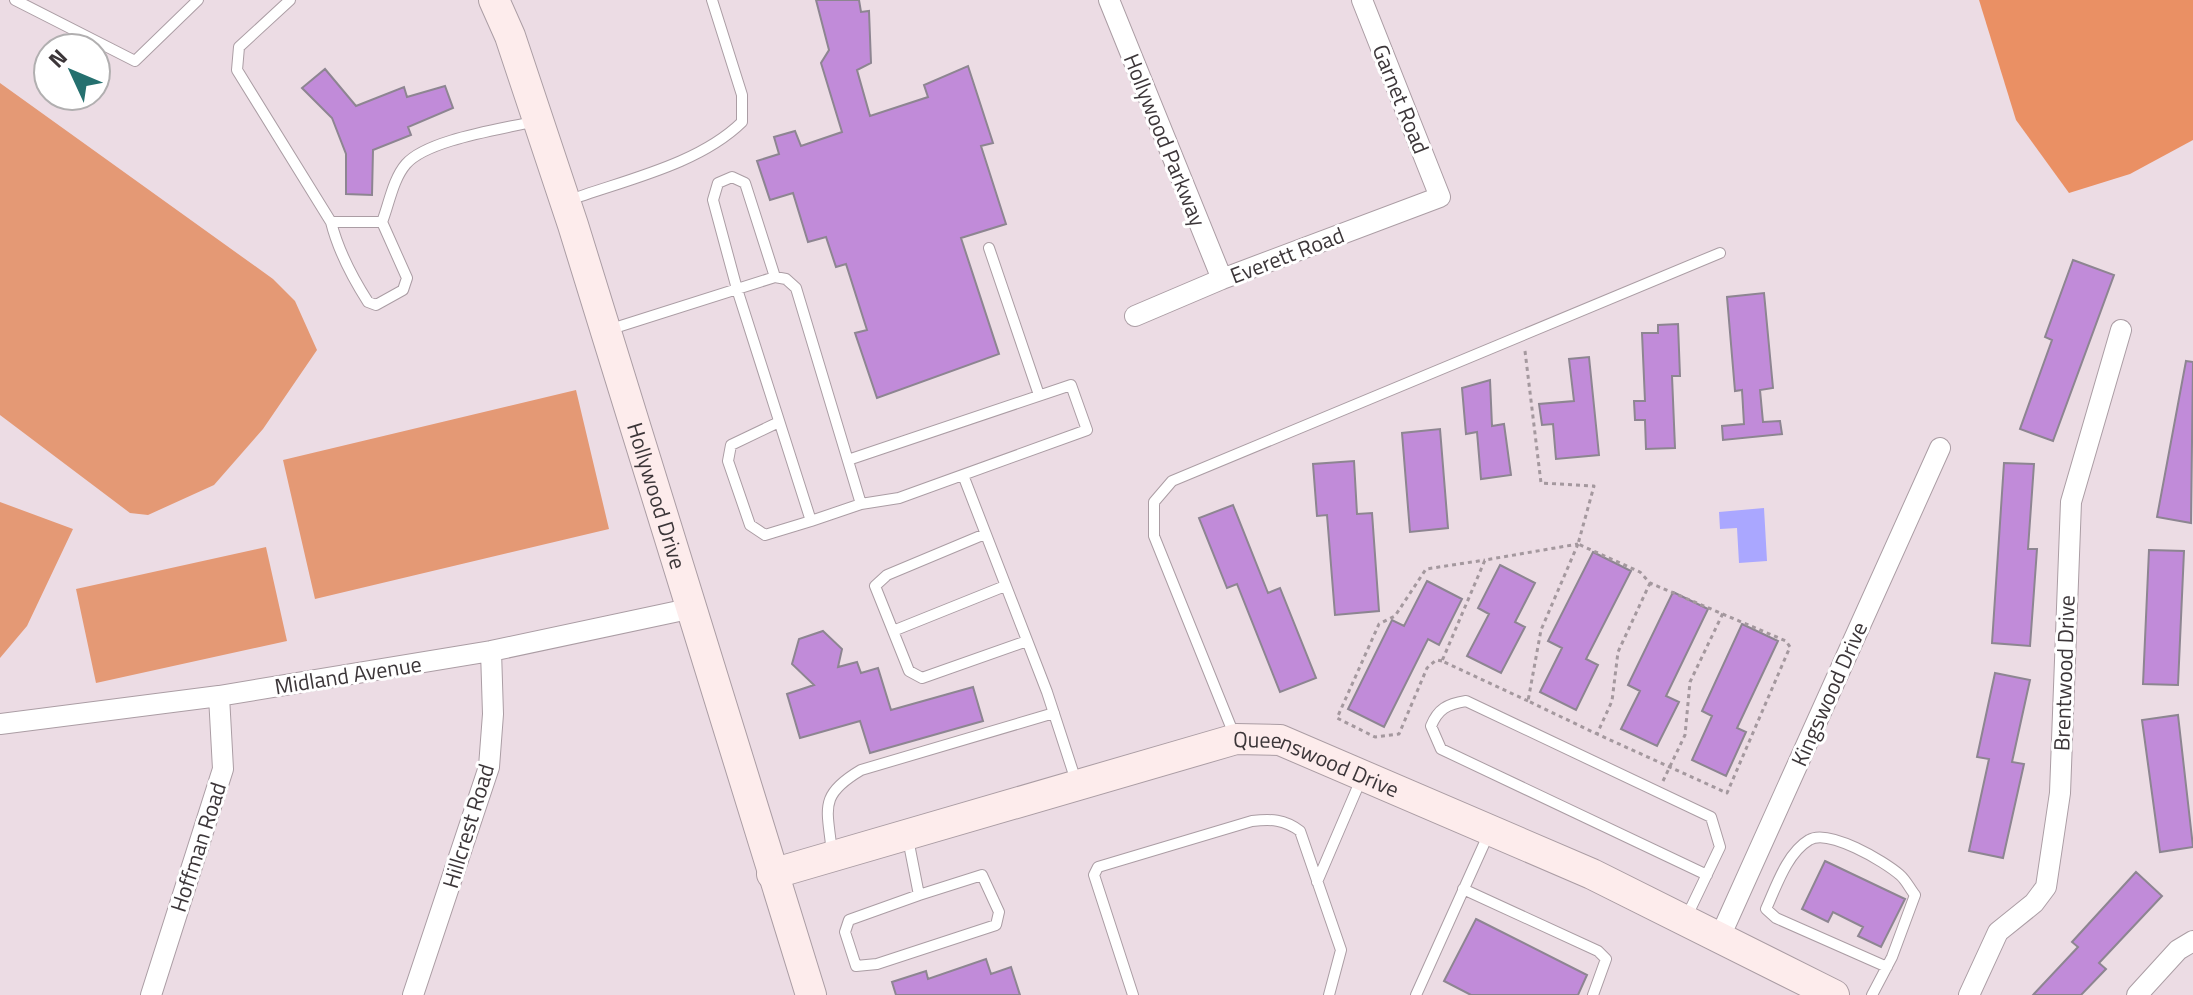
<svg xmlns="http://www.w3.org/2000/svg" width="2193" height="995" font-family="'Titillium Web',sans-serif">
	<rect width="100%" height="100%" fill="#ecdce4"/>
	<path fill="#e49975" d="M0,83L273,279L295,301L317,350L263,429L214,485L148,515L130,513L0,415Z
		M576,390L609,529L315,599L283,460Z
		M0,502L73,529L27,626L0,658Z
		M266,547L287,641L96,683L76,589Z"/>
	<path fill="#ea9064" d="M1979,0H2193V140L2130,174L2069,193L2016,120Z"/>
	<path fill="#aaa7ff" d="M1764,508L1767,561L1739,563L1737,528L1720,529L1719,512Z"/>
	<path fill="#c18bd9" stroke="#8d8591" stroke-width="2" d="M816,0H859L861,12L869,11L871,63L857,70L870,116L928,97L924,85L968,66L993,143L981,146L1006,224L961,238L999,354L877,398L855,333L867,330L846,264L836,267L826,237L808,242L793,193L770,200L757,161L779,154L774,137L795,131L801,146L842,132L821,63L829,50Z
		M325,69L356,106L404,87L407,97L445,86L453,108L408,127L411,135L373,150L372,195L346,194V154L332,118L302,88Z
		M2073,260L2114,275L2053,441L2020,429L2052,340L2045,337Z
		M1764,293L1773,388L1760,390L1763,422L1780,421L1782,434L1723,440L1722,426L1744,424L1742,390L1735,391L1727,297Z
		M1678,324L1680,376H1672L1675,448L1646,449L1645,420H1635L1634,401H1645L1642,333H1658V325Z
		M1589,357L1599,455L1556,459L1553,424L1542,425L1539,404L1574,401L1569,359Z
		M2186,361L2193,362L2191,523L2157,517Z
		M1490,380L1492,426L1504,424L1511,475L1481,479L1477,432L1466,434L1462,388Z
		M1440,429L1448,528L1410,532L1402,433Z
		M1354,461L1357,514L1372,513L1379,611L1335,615L1327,515L1317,516L1313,464Z
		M2004,463L2034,464L2028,549H2037L2030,646L1992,643Z
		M1233,505L1268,593L1280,588L1316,678L1280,692L1237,584L1227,588L1199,518Z
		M2149,550L2184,551L2178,685L2143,684Z
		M1593,552L1631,571L1586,659L1598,665L1576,710L1540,692L1562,648L1548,641Z
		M1500,565L1535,583L1515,622L1525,627L1501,673L1467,656L1489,614L1478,608Z
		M1427,581L1462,599L1439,645L1428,639L1384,727L1348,709L1392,620L1404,626Z
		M1673,592L1708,609L1666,696L1679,702L1657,746L1621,729L1640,691L1628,685Z
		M1742,624L1778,641L1737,728L1746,732L1726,776L1692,760L1712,716L1702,711Z
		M823,631L842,649L838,667L857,662L861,673L878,668L891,710L973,687L983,721L870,753L860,721L800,738L787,694L814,685L792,664L799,639Z
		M1995,673L2030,680L2012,762L2024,764L2003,858L1969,851L1989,759L1977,757Z
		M2178,715L2193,847L2160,852L2142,720Z
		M1825,861L1905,899L1881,947L1858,936L1863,927L1833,912L1828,922L1802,909Z
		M2136,872L2162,896L2099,963L2106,969L2081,995H2033L2078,947L2072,942Z
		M1476,919L1587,975L1578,995H1471L1444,981Z
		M986,959L991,974L1011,967L1020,995H896L892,982L926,971L928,979Z"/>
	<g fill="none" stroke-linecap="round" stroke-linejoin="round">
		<defs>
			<path id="lane" d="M15,0L135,61L198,0
				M290,0L239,47L237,70L331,222H382C389,204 393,179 406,164C428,139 504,129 536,121
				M567,201C624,180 698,165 742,122V95L712,0
				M331,222C338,250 352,277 368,302L376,305L403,290L407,278L382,222
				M989,248L1039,395
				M608,330L775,277L786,279L796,288L861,504L811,521L737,289L713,200L718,183L732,177L745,183L775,277
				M779,422L731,445L728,461L750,525L765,535L811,521
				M848,460L1071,385L1087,430L899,498L861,504
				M963,475L1047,692L1076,781
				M985,534L887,575L875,586L909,671L922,678L1027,641
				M893,631L1005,586
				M1235,737L1154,536V502L1172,481L1720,253
				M908,839L919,895L849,920L845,932L856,966L877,964L996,925L999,912L982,875L919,895
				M832,854C828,809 817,796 861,770L1054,713
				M1317,882L1362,777
				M1463,889L1598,951L1606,959L1593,995
				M1687,916L1720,847L1711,817L1466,701C1447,704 1438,709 1431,726L1441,749L1707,875
				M1133,995L1094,875L1098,867L1252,821C1271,819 1284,819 1300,831L1341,950L1329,995
				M1416,995L1489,833
				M1872,995L1892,957L1915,895C1910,889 1906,880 1900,875C1884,861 1828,828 1809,840C1787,853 1776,887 1766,909L1776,918L1887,967"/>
			<path id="street" d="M1109,0L1222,279
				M1135,316L1222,279L1440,197L1362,0
				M0,724L219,696L491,651L693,608
				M1719,939L1940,448
				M151,995L223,769L219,696
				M413,995L489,767L493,714L491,651
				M1969,995L1998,932L2034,903L2046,887L2060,793L2071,502L2121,330
				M2137,995L2178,950L2193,941"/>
			<g id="secondary">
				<path id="s1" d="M494,0L510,36L573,225L811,995"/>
				<path id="s2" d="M772,874L1236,739L1280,740L1592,874L1834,995"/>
			</g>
		</defs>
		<use href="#lane" stroke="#ab9da4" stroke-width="12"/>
		<use href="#street" stroke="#ab9da4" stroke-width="22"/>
		<use href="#secondary" stroke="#ab9da4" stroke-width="32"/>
		<path stroke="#a4989e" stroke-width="3" stroke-dasharray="4 4" stroke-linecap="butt" d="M1525,351L1541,483L1594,486L1578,544L1640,572L1650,583L1786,641L1790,647L1727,793L1597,734L1612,701L1618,652L1650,583
			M1578,544L1541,630L1528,701L1597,734
			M1442,661L1436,660L1427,668L1399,734L1375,737L1337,718L1379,624L1395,616L1426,569L1485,560
			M1528,701L1442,661L1485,560L1578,544
			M1663,781L1685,735L1690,682L1724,611"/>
		<use href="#lane" stroke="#fff" stroke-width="10"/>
		<use href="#street" stroke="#fff" stroke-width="20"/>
		<use href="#secondary" stroke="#fdecec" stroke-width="30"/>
	</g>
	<g text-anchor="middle" stroke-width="6" stroke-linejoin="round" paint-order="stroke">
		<g font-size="22" fill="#3c3639" stroke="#fff">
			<text transform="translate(1401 99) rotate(68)" y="8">Garnet Road</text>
			<text transform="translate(1165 140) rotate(68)" y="8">Hollywood Parkway</text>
			<text transform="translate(1287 255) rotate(-21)" y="8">Everett Road</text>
			<text dy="8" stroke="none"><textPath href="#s1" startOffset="522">Hollywood Drive</textPath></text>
			<text transform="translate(2064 673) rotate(-88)" y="8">Brentwood Drive</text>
			<text transform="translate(348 675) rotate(-9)" y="8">Midland Avenue</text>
			<text transform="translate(1829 694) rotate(-66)" y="8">Kingswood Drive</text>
			<text dy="8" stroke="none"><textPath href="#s2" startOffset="568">Queenswood Drive</textPath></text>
			<text transform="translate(468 826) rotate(-73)" y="8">Hillcrest Road</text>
			<text transform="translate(198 847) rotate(-72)" y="8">Hoffman Road</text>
		</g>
	</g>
	<g transform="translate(72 72) rotate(314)"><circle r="38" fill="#ffffff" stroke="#b1afb0" stroke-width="2"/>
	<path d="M0-6L14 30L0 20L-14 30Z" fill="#25706f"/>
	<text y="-12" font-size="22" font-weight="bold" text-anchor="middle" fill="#3c3639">N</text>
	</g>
</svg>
